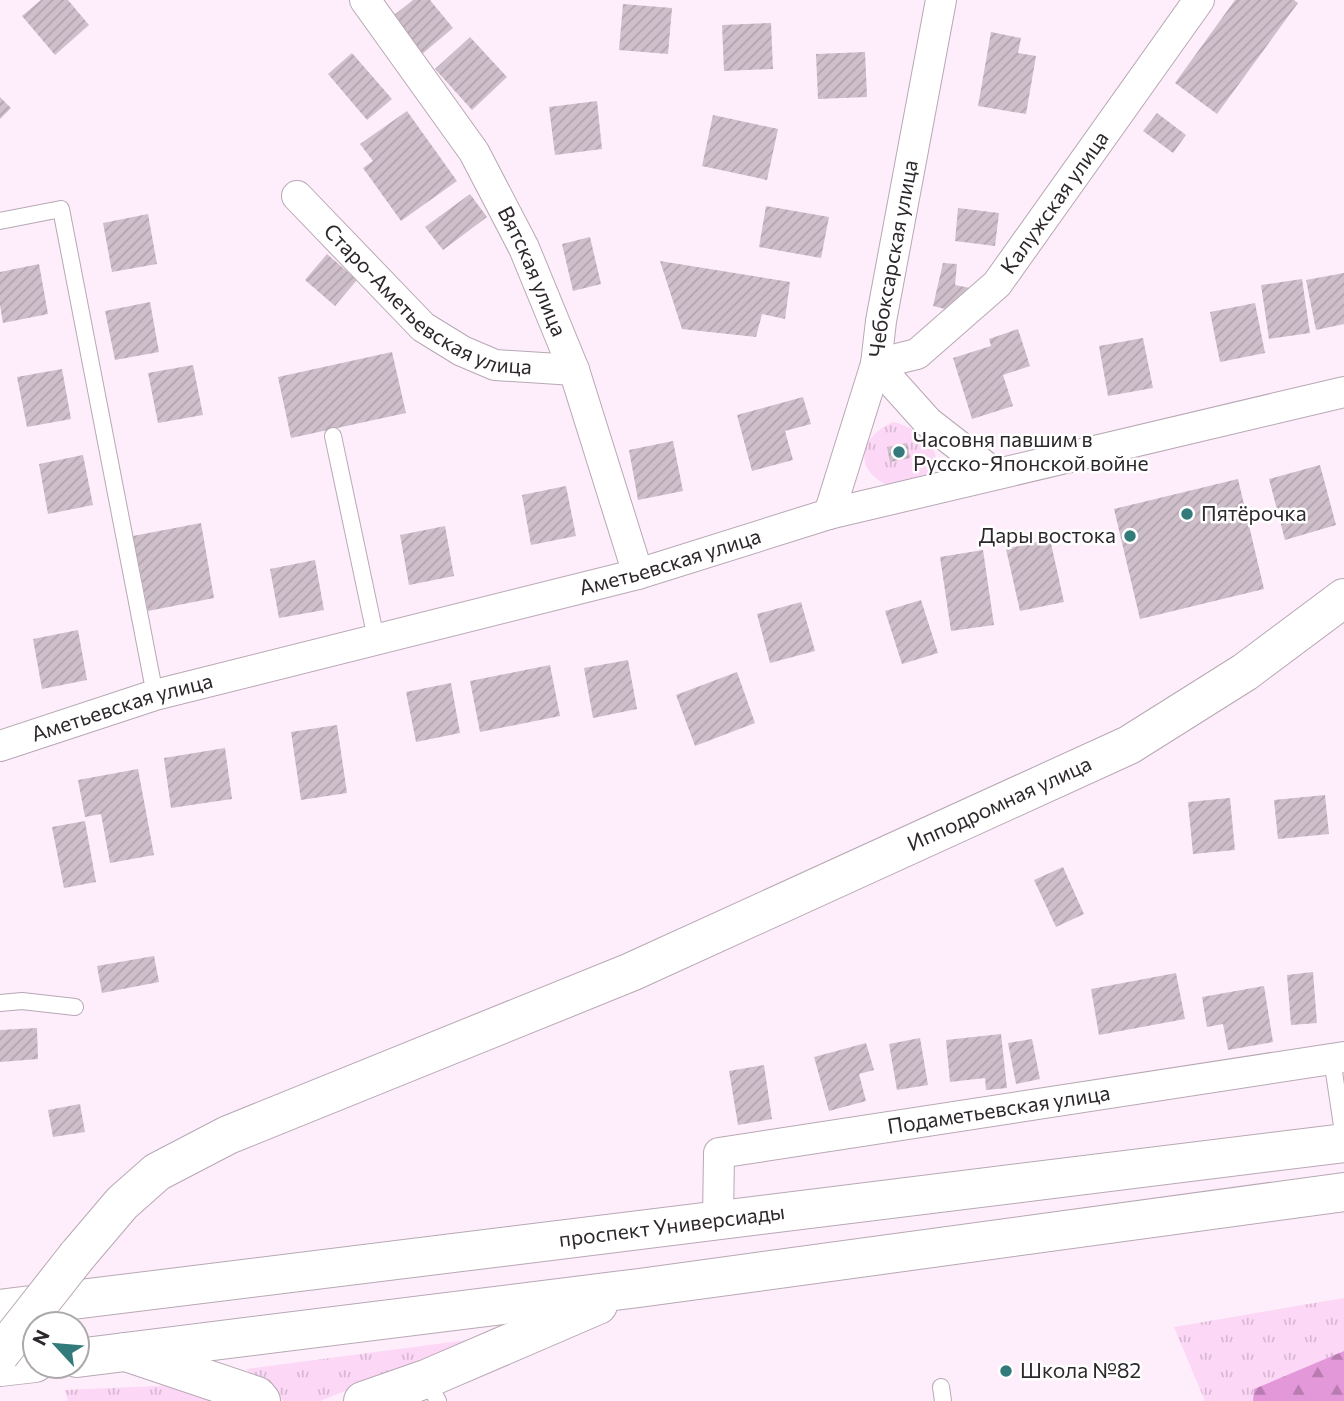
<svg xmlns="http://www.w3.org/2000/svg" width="1344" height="1401" font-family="Commissioner,sans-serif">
	<defs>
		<pattern id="grass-tufts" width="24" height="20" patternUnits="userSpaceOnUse" patternTransform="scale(1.75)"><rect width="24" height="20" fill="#fcd7f6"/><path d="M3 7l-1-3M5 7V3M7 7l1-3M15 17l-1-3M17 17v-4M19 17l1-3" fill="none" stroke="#d8b9d3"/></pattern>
		<pattern id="forest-firs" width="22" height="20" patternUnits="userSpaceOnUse" patternTransform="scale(1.75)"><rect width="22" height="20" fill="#e398d9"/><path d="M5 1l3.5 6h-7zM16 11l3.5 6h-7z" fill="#b87cb0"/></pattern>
		<pattern id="building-hatch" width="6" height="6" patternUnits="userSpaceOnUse" patternTransform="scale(1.75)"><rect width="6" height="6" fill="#cebfcb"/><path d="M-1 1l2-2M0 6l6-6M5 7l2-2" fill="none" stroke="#b1a4ae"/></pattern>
	</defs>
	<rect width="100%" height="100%" fill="#feeefb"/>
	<path fill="url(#grass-tufts)" d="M894,422C921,430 944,446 934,476L892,487C887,485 881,482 877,479C851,459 869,431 894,422Z
		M1344,1298V1351L1254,1389L1253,1401H1205L1174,1327Z
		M475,1339L320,1401H284L246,1369Z
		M203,1384L242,1401H68L65,1390Z"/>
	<path fill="url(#forest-firs)" d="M1344,1351V1401H1253L1254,1389Z"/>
	<path fill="url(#building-hatch)" d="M41,0H68L89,25L55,55L22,16Z
		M413,0H430L453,28L415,60L384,23Z
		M1235,0H1294L1298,3L1217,114L1175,83Z
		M623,4L672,8L668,54L619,50Z
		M771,23L773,69L724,71L722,25Z
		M991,32L1021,38L1018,53L1036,56L1026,114L978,106Z
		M470,37L507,77L472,110L435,69Z
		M865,52L867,97L818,99L816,54Z
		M352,53L392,99L367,120L328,74Z
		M0,97L11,108L0,119Z
		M597,101L602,149L555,155L549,107Z
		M407,111L457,181L401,221L363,168L373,161L360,144Z
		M1157,113L1186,135L1173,153L1143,131Z
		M713,115L778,129L767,180L702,166Z
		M470,194L487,217L443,250L425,227Z
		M766,206L829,217L821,258L759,247Z
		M958,208L999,213L995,246L955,241Z
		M148,214L157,264L112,272L103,223Z
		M590,237L601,284L573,291L562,244Z
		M327,254L357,280L335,306L305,280Z
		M660,261L790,282L785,319L762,314L756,337L682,329Z
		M943,263L957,264L955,285L975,289L953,311L933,306Z
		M39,264L48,314L3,323L0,305V272Z
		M1344,273V324L1316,330L1306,280Z
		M1302,279L1310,333L1269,339L1261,285Z
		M150,302L159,352L115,360L105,311Z
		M1255,303L1265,353L1220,362L1210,312Z
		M1018,329L1030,366L1003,375L1013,406L972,419L953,358L991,346L989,339Z
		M1143,338L1153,388L1108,396L1099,346Z
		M392,352L406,413L291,438L278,377Z
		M193,365L203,415L158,423L148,373Z
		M62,369L71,419L27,427L17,377Z
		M803,397L811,424L785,431L793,460L752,471L737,415Z
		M673,441L683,491L638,500L629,450Z
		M907,443L910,458L890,462L887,447Z
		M83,455L93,505L48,514L39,464Z
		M1320,465L1336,525L1285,540L1269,479Z
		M1238,479L1264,589L1140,619L1114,509Z
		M566,486L576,536L531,545L522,495Z
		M201,523L214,598L148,611L133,536Z
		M445,526L454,576L409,585L400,535Z
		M1050,539L1064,602L1020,611L1006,549Z
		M983,550L994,625L951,631L940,557Z
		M315,560L324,610L279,618L270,569Z
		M921,600L938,653L902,664L885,611Z
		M801,602L815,651L770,663L757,614Z
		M78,630L87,680L42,689L33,639Z
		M628,660L637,709L593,718L584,668Z
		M550,665L560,716L480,732L470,681Z
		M737,672L755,723L695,746L676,695Z
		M451,683L460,733L416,742L406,692Z
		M337,725L347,793L301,800L291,732Z
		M225,748L232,799L171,808L164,758Z
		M138,769L154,855L110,863L101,814L85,817L78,780Z
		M1325,795L1329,834L1278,839L1274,800Z
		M1230,798L1235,850L1193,854L1188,802Z
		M85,821L96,882L64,888L52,827Z
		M1063,867L1084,914L1056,927L1034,880Z
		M154,956L159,982L102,993L97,966Z
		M1313,972L1317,1023L1291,1025L1287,975Z
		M1176,973L1185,1019L1099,1035L1091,989Z
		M1264,986L1273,1042L1228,1050L1223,1024L1207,1027L1202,997Z
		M37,1028L38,1059L0,1062V1030Z
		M1001,1034L1007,1088L986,1090L985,1078L950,1082L946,1040Z
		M920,1038L928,1085L897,1090L889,1044Z
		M1032,1039L1040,1079L1016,1084L1008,1043Z
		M866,1043L874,1070L859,1074L866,1101L829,1111L814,1057Z
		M764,1065L772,1119L738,1125L729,1071Z
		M80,1104L85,1132L53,1137L48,1110Z"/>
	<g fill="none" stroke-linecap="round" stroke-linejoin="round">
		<defs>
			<path id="service" d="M0,221L61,209L155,695
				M333,436L376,639
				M0,1003L22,1001L75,1007
				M1332,1059L1344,1139
				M426,1379L438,1401
				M941,1387L943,1401"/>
			<g id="minor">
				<path id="s1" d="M365,0L474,152L524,248L574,370L638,574"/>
				<path id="s2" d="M297,196L423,327L462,351L495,365L574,370"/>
				<path id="s3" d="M995,474L928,422L876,364L917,354L997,284L1199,0"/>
				<path id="s4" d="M829,514L876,364L881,321L941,0"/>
				<path id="s5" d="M0,746L155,695L638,574L829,514L1344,392"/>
				<path id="s6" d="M718,1220L719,1153L1344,1057"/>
			</g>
			<g id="tertiary">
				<path id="s7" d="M77,1256L122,1203L157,1172L228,1135L631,972L1129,745L1245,672L1344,598"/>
				<path d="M126,1352L257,1396L261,1401"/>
			</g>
			<g id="primary">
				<path id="s8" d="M0,1309L1344,1143"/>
				<path d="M77,1358L639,1288L1344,1192"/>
				<path d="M0,1367L35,1363"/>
				<path d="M363,1401L426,1379L598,1305"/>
			</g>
		</defs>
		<use href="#service" stroke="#b7a8b4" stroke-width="18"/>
		<use href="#minor" stroke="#b7a8b4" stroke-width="32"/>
		<use href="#tertiary" stroke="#b7a8b4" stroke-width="40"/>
		<use href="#primary" stroke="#b7a8b4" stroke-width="40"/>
		<use href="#service" stroke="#fff" stroke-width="16"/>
		<use href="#minor" stroke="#fff" stroke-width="30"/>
		<use href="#tertiary" stroke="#fff" stroke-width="38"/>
		<use href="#primary" stroke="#fff" stroke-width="38"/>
		<defs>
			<path id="tertiary-bridge" d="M0,1354L77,1256"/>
		</defs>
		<use href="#tertiary-bridge" stroke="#b7a8b4" stroke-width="40" stroke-linecap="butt"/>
		<use href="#tertiary-bridge" stroke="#fff" stroke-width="38"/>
	</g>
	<g fill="#327b7a" stroke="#fff" stroke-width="2.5">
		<circle cx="899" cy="452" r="7"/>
		<circle cx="1187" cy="514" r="7"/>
		<circle cx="1130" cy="536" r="7"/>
		<circle cx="1006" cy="1371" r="7"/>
	</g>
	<g text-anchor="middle" stroke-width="5" stroke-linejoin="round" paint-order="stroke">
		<g font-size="21" fill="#2d282c" stroke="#fff">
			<text dy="7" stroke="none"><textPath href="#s3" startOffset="411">Калужская улица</textPath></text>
			<text dy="7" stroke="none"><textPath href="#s4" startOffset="264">Чебоксарская улица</textPath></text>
			<text dy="7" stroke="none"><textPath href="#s1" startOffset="320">Вятская улица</textPath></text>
			<text dy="7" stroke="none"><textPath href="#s2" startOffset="172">Старо-Аметьевская улица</textPath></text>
			<text dy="7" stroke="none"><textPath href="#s5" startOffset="695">Аметьевская улица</textPath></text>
			<text dy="7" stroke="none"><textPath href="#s5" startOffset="128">Аметьевская улица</textPath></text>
			<text dy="7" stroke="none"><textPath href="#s7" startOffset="1036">Ипподромная улица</textPath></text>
			<text dy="7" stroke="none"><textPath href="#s6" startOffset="350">Подаметьевская улица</textPath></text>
			<text dy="7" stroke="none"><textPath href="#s8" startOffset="677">проспект Универсиады</textPath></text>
		</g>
		<g font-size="21" fill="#2d282c" stroke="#fff" text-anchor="start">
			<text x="913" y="447">Часовня павшим в<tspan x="913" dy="24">Русско-Японской войне</tspan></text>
			<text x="1201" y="521">Пятёрочка</text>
			<text x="1116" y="543" text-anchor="end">Дары востока</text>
			<text x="1020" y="1378">Школа №82</text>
		</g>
	</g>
	<g transform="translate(56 1345) rotate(296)"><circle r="33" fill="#ffffff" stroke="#aba9ab" stroke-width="2"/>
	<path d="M0-5L12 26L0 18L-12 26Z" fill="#327b7a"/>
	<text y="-10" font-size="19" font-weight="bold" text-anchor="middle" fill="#2d282c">N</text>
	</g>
</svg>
